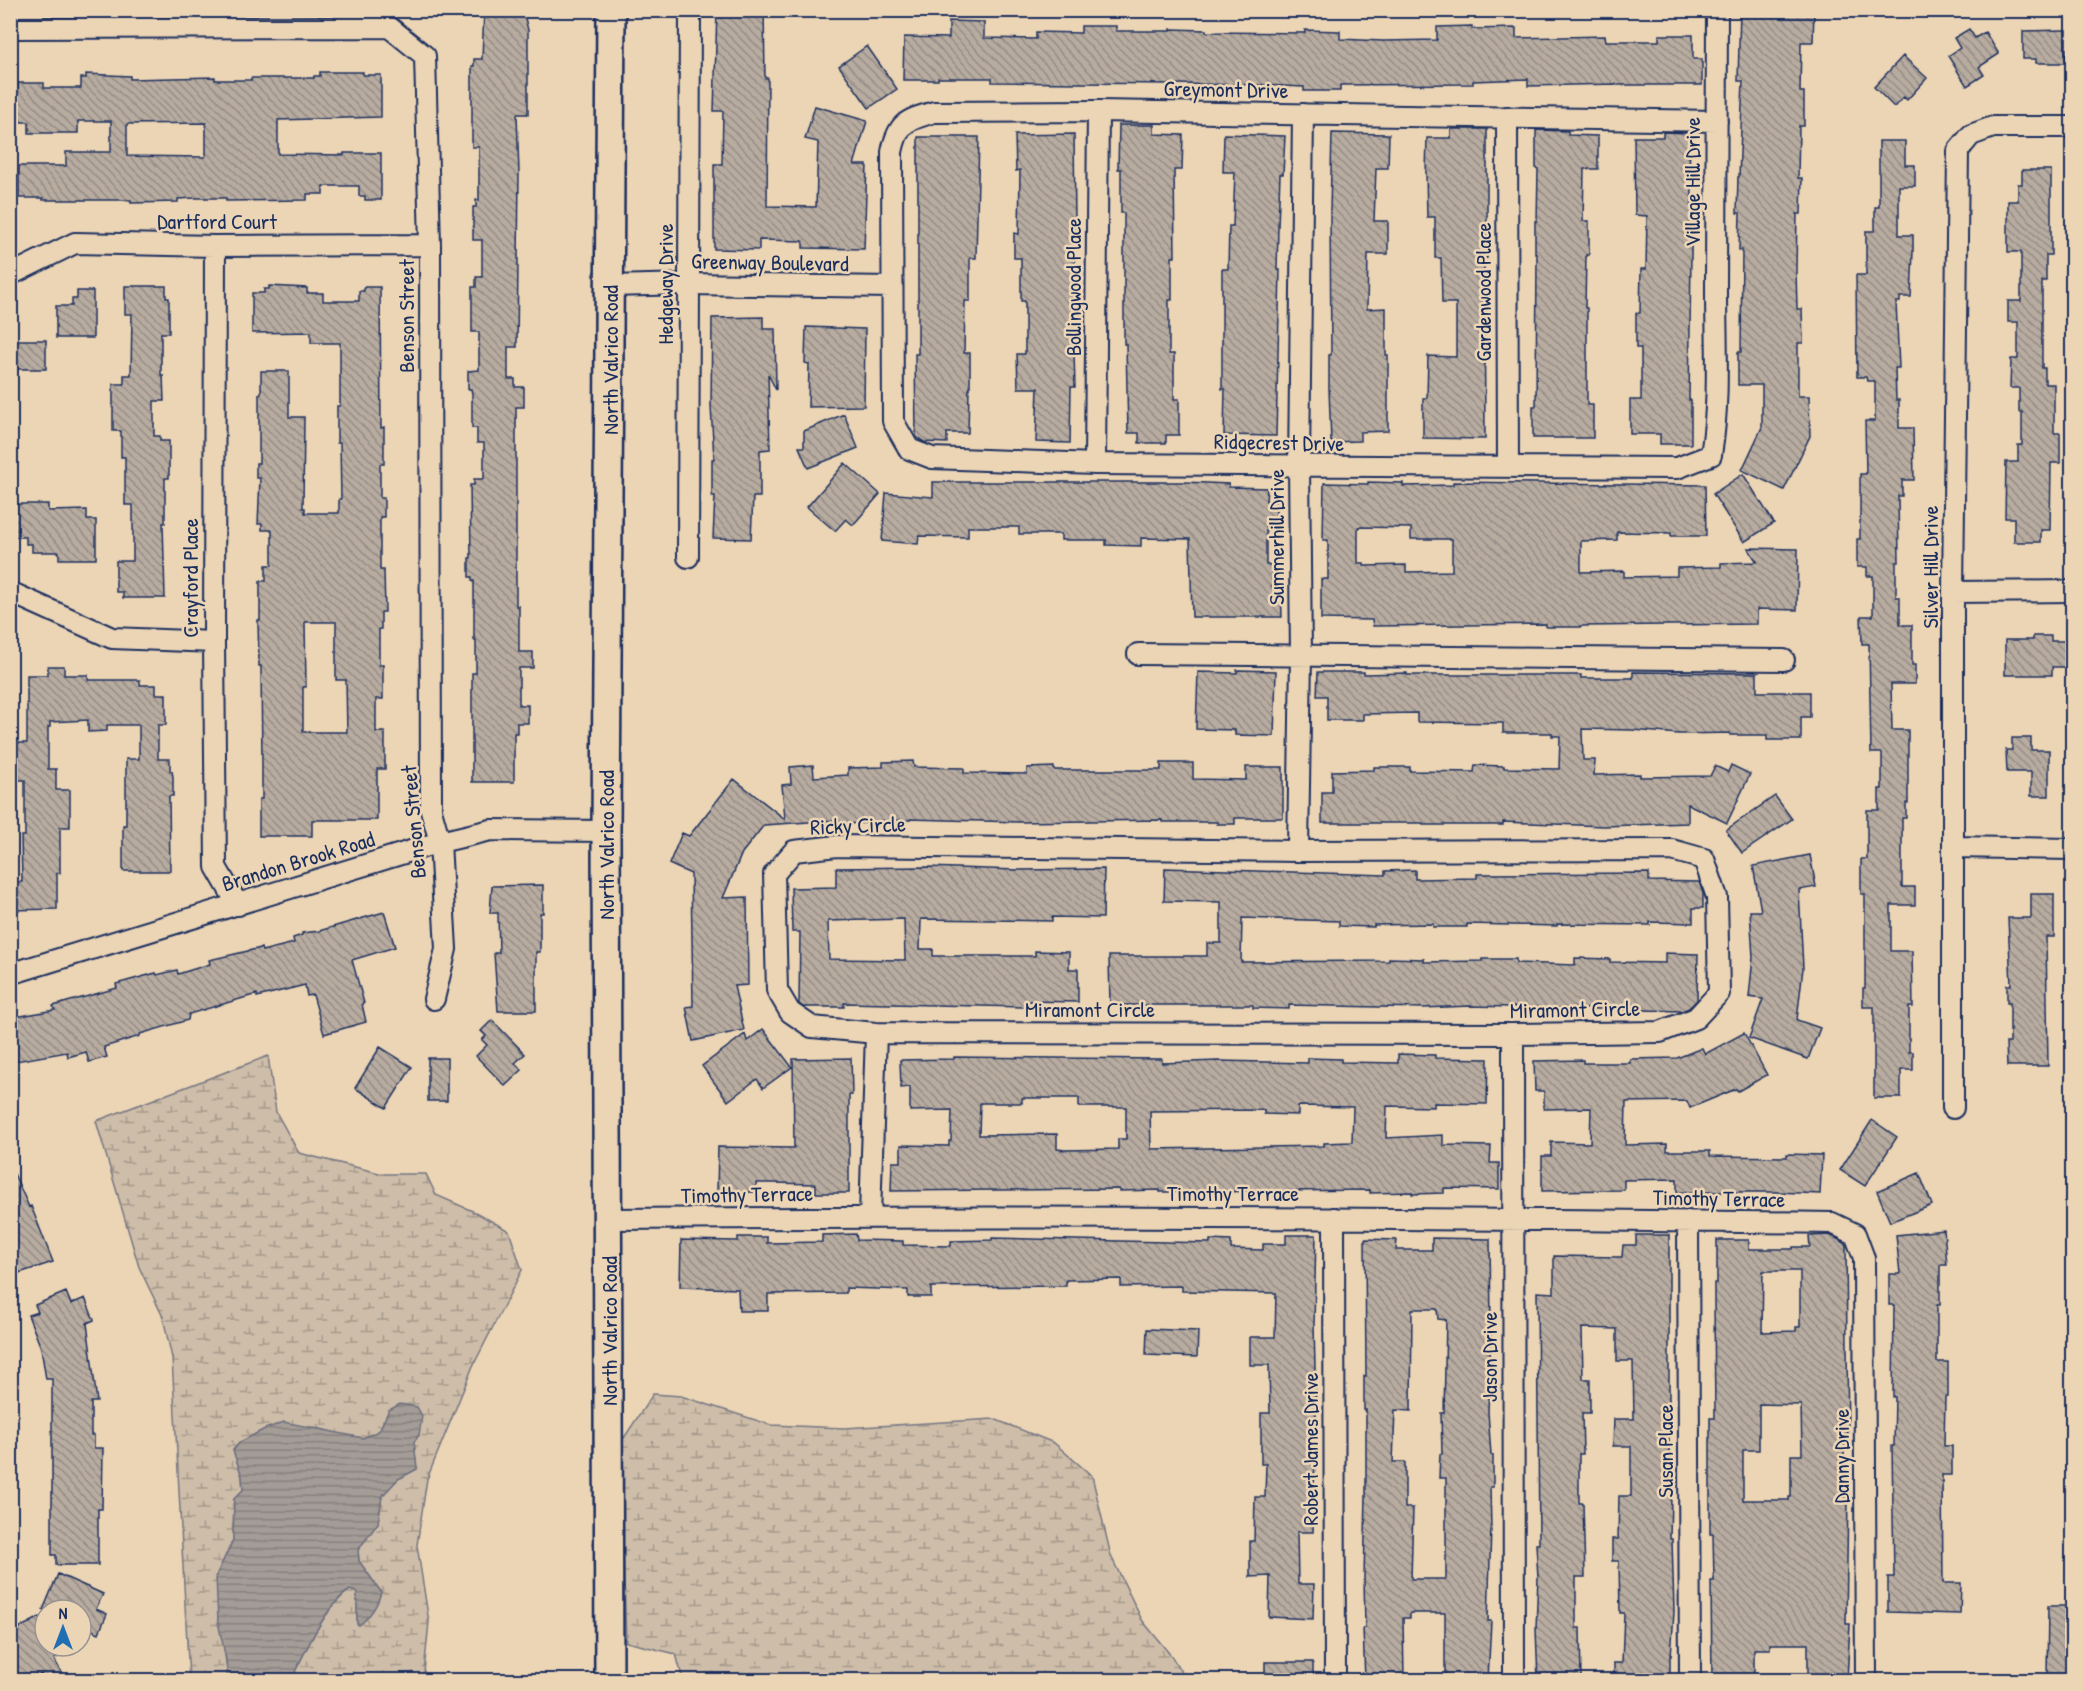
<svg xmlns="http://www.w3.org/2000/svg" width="2083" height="1691" font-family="'Patrick Hand',sans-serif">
	<defs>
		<pattern id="wetland-marsh" width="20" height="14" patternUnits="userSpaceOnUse" patternTransform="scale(1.5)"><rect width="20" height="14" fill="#cebda8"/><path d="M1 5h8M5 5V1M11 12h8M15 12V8" fill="none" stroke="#a69a8c"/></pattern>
		<pattern id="water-rules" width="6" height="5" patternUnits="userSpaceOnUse" patternTransform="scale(1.5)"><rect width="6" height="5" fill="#a49c97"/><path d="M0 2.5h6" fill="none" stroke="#85807e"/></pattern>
		<pattern id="building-back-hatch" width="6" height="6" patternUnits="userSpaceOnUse" patternTransform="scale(1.5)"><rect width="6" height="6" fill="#b8aca0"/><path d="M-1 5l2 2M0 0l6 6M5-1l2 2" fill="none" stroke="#958c86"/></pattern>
	</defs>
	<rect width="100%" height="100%" fill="#ecd5b5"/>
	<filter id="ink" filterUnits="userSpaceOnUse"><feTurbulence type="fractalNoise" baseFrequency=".0167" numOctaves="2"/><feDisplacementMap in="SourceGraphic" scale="12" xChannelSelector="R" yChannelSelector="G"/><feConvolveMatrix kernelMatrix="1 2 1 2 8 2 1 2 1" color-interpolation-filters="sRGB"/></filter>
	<g filter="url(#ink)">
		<path fill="url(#wetland-marsh)" stroke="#747683" stroke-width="1.5" d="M268,1056L276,1112L299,1153L383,1174H426L436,1195L477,1213L509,1231L522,1270L473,1366L427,1479L417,1545L429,1622L424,1672L414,1680H291C304,1654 325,1606 350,1590L357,1592V1624L359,1625L381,1592L359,1561L358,1550L378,1523L382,1496L398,1479L417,1469L414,1442L419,1435L389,1410L379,1431L363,1438L339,1434L314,1427L265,1429L240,1442L233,1450L242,1476L243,1490L234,1499L233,1540L216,1576L228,1680H189L172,1358L163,1317L139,1267L96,1121Z
			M653,1394L681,1396L771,1425L844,1428L994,1419L1054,1443L1092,1476L1111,1556L1142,1620L1172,1657L1186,1680H683L676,1654L626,1642L620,1444Z"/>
		<path fill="url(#water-rules)" stroke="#6d7080" stroke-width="1.5" d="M400,1404L417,1407L422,1416L419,1435L414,1442L417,1469L398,1479L382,1496L378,1523L358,1550L359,1561L381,1592C378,1605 369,1618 359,1625L357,1624V1592L350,1590C325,1605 304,1654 291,1680H228L226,1659L218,1622L216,1576L233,1540L234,1499L243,1490L242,1476L233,1451L240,1442L265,1429L284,1422L363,1438L379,1431L389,1410Z"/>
		<path fill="url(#building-back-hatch)" stroke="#1b2f5e" stroke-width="1.5" fill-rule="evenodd" d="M484,10H523L528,30V114H517L519,174L517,347H508V379H515V387H524V407H516V606H519V652H533V668H519V705H528V723H517V733H514V782H472V673H476V640H474V581H472V577H469V558H471L470,485H474V479H484V443H477V428H472V394L471,389H468V371L479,370V332H472V287H476V277H482V240H473V207H476V200H479V147H472V66H474V59H482Z
			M717,10H764L765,78H768L767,206L816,207L818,142L805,139L815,106L867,121L854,165H867L864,249L803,248V241L759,240V250L714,249V164H722L723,111H714Z
			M1740,10H1814L1813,42H1801L1800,92H1804V126H1799L1798,178H1802L1801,214H1797L1796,270L1797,309H1802L1803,343H1798V396H1809L1810,436L1784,490L1742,470L1762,427V385H1738V352H1741L1742,250H1739L1740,213H1737L1738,177H1739L1743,81H1738Z
			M949,21L984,22V38L1036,39V32L1081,33V26H1116V31H1171V29L1206,30V32L1305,33V30L1340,31V39L1383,41L1437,40V27L1472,26V29L1516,28V38L1605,36L1606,41H1659V35H1693V59H1702V85H1616V84L1528,86V79L1473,81V84L1340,85V91H1304V87L1262,85L992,82V78H938V80H903L904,37L949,38Z
			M1969,29L1975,38L1985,32L1999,54L1979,67L1984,75L1967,86L1948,56L1960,48L1954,38Z
			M2063,30H2066V63H2036V59H2023V31Z
			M867,46L897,89L869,108L839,66Z
			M1903,56L1927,78L1907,100L1904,97L1894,107L1874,87Z
			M320,72H363V75H381V117L278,120V154L344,155V153H381V200H365V196H359V186H323V194H307V200L226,201V198H195L178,199V202L131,203V200H43V198H19V166H66V152H111V121H78V133H29V122H18V83H44V88H81V78H86V74L130,76V79L215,77V80H251V78H314V76H320ZM206,123V155L205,157L127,156V124Z
			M1119,125H1154V134L1183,135L1182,170H1174L1175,257H1172V300H1169V354H1174V399H1179V435H1166V443H1139V433H1128L1126,344H1124V213H1121V169H1118Z
			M1451,129H1487V258H1484L1485,439L1423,438V398H1427L1428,356L1456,357V303H1442L1441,258H1435V217H1427L1426,172L1427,138H1451Z
			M1536,130L1568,131V135L1598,136V169H1584L1583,221H1589V255H1586L1585,308H1587V405H1593V438H1533V406H1536L1537,254H1535V221H1537L1538,169L1536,168Z
			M1663,132L1689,133L1690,182H1692L1689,400H1691V444H1660V434H1630V400H1641V348H1636V313H1640L1641,269H1646L1647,216L1635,215L1634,137H1663Z
			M1332,133L1389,134L1388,168H1376L1374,221H1388V254H1368L1367,309L1386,308V355H1388V431L1360,432V441L1331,442L1329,389V355H1331L1330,211Z
			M1074,134L1075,222H1076L1073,317L1075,387H1071L1070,443L1036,442L1038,388H1018L1017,354H1025V301H1021V258H1014V233L1019,234L1020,170L1016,171L1015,135Z
			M1224,134L1285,136L1283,174H1280L1278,227L1277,270H1280L1276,436L1224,435L1225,389H1222V269H1228L1229,226H1233L1235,172H1223Z
			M918,137H979L976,258H970V301H965L964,353H970V389H969L968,433H947V443L924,442L916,437L915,354H918Z
			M1879,141H1905V165H1915V186H1899V235H1913V251L1911,297H1900V302H1896L1899,368H1895L1896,400H1899V428H1913L1914,480H1902V496H1898L1899,562H1896V597H1900V625H1912V665H1915V684H1891L1892,730H1908V803H1906V818H1902V887H1915V905H1891V951H1912L1913,1007H1909V1052H1913V1070H1901V1098H1874V1007H1863V988H1865V894H1861V859H1867V810H1879V789H1882V753H1871L1869,644H1862L1861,616H1873V576H1867V567H1857V539H1860V474H1866L1865,421H1875V381H1867L1866,377H1857L1856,275H1866V231H1875V207H1879Z
			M2022,170H2051V255H2046V281H2042V368H2045V384H2054V433H2060V463H2051L2050,530H2041V542H2014V518H2005L2006,462H2018V445H2022V412H2019V388H2010L2011,359H2018V322H2008V301H2021V252H2008V201H2018V184H2022Z
			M125,286H166V298H169V333H161V375H163L164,401H154V436H160V441H169V478H165V523H163L165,598H123V592H116V561H133V505H125V457H121V431H113V384H124V375H131L132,314H125Z
			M269,286L307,288V293H323V301H359V291H364V287H380L381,428L384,427V464H380V498H384V517H380V570H384L385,612H381V629H379V665H383V699H376V732H385V769H377V820H312V836H259V799H262V764L261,666H259L258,620H260V581H266V565H272V530H262V524H258L260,478H256V463H259V394H261V371H289V417H304L303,508H305V513H339V499H341L340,443H337V406H340V343H311V332L252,333V293H264V289H269ZM305,622H336V680H346L347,732H303V687H306Z
			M77,291H93V338H56V306H72V299H77Z
			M763,317V329H775L776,390L768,374L770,449L760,450V497H753L751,539L713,538L715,496H712V459H714L711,406L712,318Z
			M806,327L865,329L864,406L808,407L809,364L805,363Z
			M10,340H46V369H10Z
			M844,414L858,448L808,468L799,447H804V431Z
			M845,463L880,494L853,525L846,519L835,531L807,507Z
			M1743,474L1774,523L1744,542L1713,494Z
			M933,482H1184L1229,484V487L1267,488L1266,501H1276V525H1266V565H1272V588H1281L1282,617H1192L1190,539L1141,538V546L1106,545V540H1061V534H1019V527H968V537L919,536L918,544L882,541L886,493L933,497Z
			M1368,482L1403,483V486L1453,485V482L1705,485L1706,536H1671V533L1617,532V540L1581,541V572L1624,571V577L1677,576V568L1721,567V563L1757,562L1748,548L1798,549L1797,610L1757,609V624L1580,626V627H1546V624L1373,626L1372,620L1321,619V579H1328V540H1323L1324,483L1368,484ZM1358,527L1411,528V539H1452V571L1406,572V565L1364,566V563H1358Z
			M10,504H48V511L87,510V520H96V559H59V552H32V544H26V537H10Z
			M2033,636H2051V641H2073V667H2052V675H2005V640H2033Z
			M48,666H64V675H88V680H140V685H156V694H166V725H158V759H170V771H172L173,777V796H169L170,871H123V825H126V759H139V725H107V731L88,732V720L50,722V727H48V769H56V790H70V827H60V873H57V909L10,910V882H22L21,836H25V780H15V765H10V743H27V675H48Z
			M1237,670L1276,671L1274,736L1235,735V730L1196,729L1198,672L1237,673Z
			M1318,672H1364V674L1407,673V675H1581V678H1633V672L1757,673V692H1810V717H1801V740H1767V735H1730V733L1679,734L1632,730L1582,729L1583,760H1595L1594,775L1640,774V777L1710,776L1715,766L1728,772L1731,765L1750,774L1727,823L1688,804V823L1604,826L1503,822V825H1423V823H1322V792H1332V771L1374,770V767H1410V771L1474,772L1475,765L1504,766V768L1559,769L1560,736H1552V733H1503V723L1417,722V713L1363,714V720H1327V696H1317Z
			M2012,738H2031V750H2049V796H2031V772H2007L2006,750H2012Z
			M913,761L914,767L964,768V773L1027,774V768L1054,767V770H1161V763H1193V779L1246,780V767H1283V818H1235V824H1217V822H1162V820L1019,822L910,819V820L871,821V823L839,824V820L764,825L742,853L723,898L747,897L748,985L734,986L744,1030L693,1041L686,1007L693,1006L691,874L669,864L682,833L689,836L734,779L785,819L782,785L791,784L790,767L813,765L814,777L848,775V768L883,767V762Z
			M1775,796L1792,819L1742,853L1726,830Z
			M1810,855L1816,887L1799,890L1803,968L1797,1020L1820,1028L1808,1059L1749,1038L1763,999L1749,997L1753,957L1750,911H1761L1753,866Z
			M926,867L1018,870L1104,869L1103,918L1052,917V921L921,919L920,949H933V956H1035V951L1069,952V969H1078V1002L1025,1001L1024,1007L844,1003V1007H803L799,1004L800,932H792L791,888L836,887V868ZM904,919L905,960L829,959L828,921Z
			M1165,868L1385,875V871L1415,870V879L1477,878V874L1649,873V881L1699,882L1703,893V908H1693V923L1650,922V925L1557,924V926L1467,924V927H1433V924L1374,925V927L1339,926V921L1242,918L1241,962L1389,961V958L1424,959V962L1482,961V959H1516V963L1575,965V958L1610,959V962L1665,963V953L1698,954L1697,1000L1689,1008L1682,1011L1470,1006L1423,1008L1289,1005V1009L1253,1008V1005H1110L1109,956H1207V943H1221V902L1164,901Z
			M543,885V913H540V952H536V1011H498L494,953H499L498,913H490L492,886Z
			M2031,894H2054V937H2046L2048,1066H2007L2006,1043H2010V1003H2007V985H2011L2008,918H2031Z
			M384,912L395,947L352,960L364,1003L362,1004L366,1022L324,1034L313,995L307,996L305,985L257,997V994L189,1014L188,1020L140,1034V1036L104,1047L107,1057L89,1062L86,1052L68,1057L67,1052L16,1061L10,1032V1018L55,1010L53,1006L117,988L116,984L156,973L157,975L177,970L178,974L210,964L209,960L261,948L262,951L294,943L293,938L302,935V933L319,931Z
			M492,1020L525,1054L515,1063L522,1070L505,1086L476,1056L487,1045L482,1040L486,1036L481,1031Z
			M763,1029L792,1067L763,1088L757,1079L728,1101L702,1066L745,1034L747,1041Z
			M1744,1033L1767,1075L1738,1091L1736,1089L1690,1108L1687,1101L1626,1102L1625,1145L1667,1144V1151H1710V1156L1787,1157V1154L1822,1155L1820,1194L1777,1192H1677V1179L1624,1180V1190L1542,1191V1156H1551V1142L1590,1143L1591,1108L1544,1109V1091H1535L1534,1061L1583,1060V1063H1630V1059L1677,1058L1702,1048L1705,1054Z
			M380,1047L412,1067L386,1108L355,1088Z
			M1398,1054L1435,1055V1058L1488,1059L1487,1104L1434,1103V1107L1387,1106L1386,1138L1443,1135V1145L1491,1146L1490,1163H1499V1189L1444,1188V1193L1412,1194V1192L1370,1193V1190L1202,1192H1160V1190L1119,1191V1189L891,1191L892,1162H901V1145L949,1146V1141H951L952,1110L910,1111V1087L901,1088L900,1060L954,1059V1057L1162,1059V1063L1218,1061L1308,1063V1058L1341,1059V1062L1398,1063ZM1022,1098H1079V1107H1126V1139H1118V1149L1065,1150L1057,1149V1134L979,1135L980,1103H1022ZM1298,1106L1353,1107L1352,1142L1324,1143V1146L1151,1149L1150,1111L1264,1110V1114L1298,1115Z
			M428,1058H447V1101H428Z
			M851,1058L852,1095H849V1193H816V1184L772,1183H756V1192H717L718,1147L794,1148L793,1059Z
			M1872,1120L1897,1137L1865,1186L1840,1170Z
			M10,1165L29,1207L31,1206L53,1262L10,1276Z
			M1919,1173L1932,1205L1890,1222L1877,1191Z
			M1944,1230L1947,1265H1940V1305H1937V1362H1948V1397H1945L1944,1446H1952V1475H1942L1943,1583H1961L1960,1614L1888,1612V1577H1894L1892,1446H1894L1895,1397H1893L1894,1305H1889V1274H1900L1896,1235Z
			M856,1234L857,1240L903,1241V1245L951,1246V1241L992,1240V1238L1210,1243V1240L1231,1241V1249L1263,1250V1244H1286V1235H1316L1314,1324L1316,1414L1313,1532H1297L1298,1584H1314L1313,1619L1269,1617L1270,1576L1250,1577V1541H1254L1255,1497H1265L1266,1464H1261V1413H1270L1269,1365H1250V1337H1275L1276,1293L1182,1291V1286L1121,1287V1279L1066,1280V1286L931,1287V1297H908V1290L846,1288V1293L768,1294V1311H739L738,1289L680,1287L681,1240L738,1241V1237H767V1243L822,1242V1235Z
			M1636,1235H1669V1454H1672L1670,1539H1672L1674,1612L1671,1656H1670V1680H1614V1663H1622L1624,1613H1620L1619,1561H1612V1539H1618L1619,1496H1631V1446H1613L1614,1419H1634L1633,1361H1617V1329L1582,1328L1583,1379H1590V1413H1582L1583,1454H1579V1503H1583L1585,1577H1576V1628H1580L1581,1680H1538L1536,1629L1538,1577L1536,1544H1539L1537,1292L1554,1293V1256L1622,1257L1623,1245H1636Z
			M1830,1235L1845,1243L1846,1246L1848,1445H1844V1497H1848L1846,1624H1850L1847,1680H1808V1644H1770V1649H1754V1680H1712L1711,1581H1714L1713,1534H1710V1418H1715L1714,1300V1283H1717V1240H1749V1249H1793V1247H1810L1809,1236ZM1763,1271H1800V1327H1796V1331L1762,1332ZM1759,1404L1801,1405L1802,1455H1791V1497H1789V1500H1743V1450H1759Z
			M1432,1238L1490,1239L1491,1328L1488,1412L1491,1455H1493V1487H1490L1491,1528L1488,1621H1491L1488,1680H1445V1613H1410V1618H1403L1404,1680H1365L1363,1628H1365L1364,1577L1366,1496V1410H1364V1376H1366L1365,1239L1397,1240L1396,1250H1432ZM1412,1309H1437L1438,1319L1446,1320L1444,1413H1441L1442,1454H1440L1439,1478H1446V1579H1411L1413,1508H1405V1462H1393L1395,1410L1411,1411Z
			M66,1292L71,1304L85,1298L94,1320L87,1323L97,1402H91V1435H94V1448H103L102,1509H98V1565H56V1555H52V1379H46L41,1348L28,1315L38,1312L35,1305Z
			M1147,1329L1198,1331L1197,1357L1146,1355Z
			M58,1574L103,1594L96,1609L107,1614L99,1633L88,1628L81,1644V1610H43Z
			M2048,1606H2073V1680H2047Z
			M40,1617L45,1625V1646H78L54,1659L66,1680H45L41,1674L29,1680H10V1633Z
			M1265,1662H1313V1680H1265Z"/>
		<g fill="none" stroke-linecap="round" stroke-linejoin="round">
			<defs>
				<path id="street" d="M10,28L389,27L425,56L430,245L431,810L440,842L446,949L434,999
					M1507,117L1508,467
					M1717,121L1098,111L934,112C907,120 898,122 892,152L893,421L909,449L932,458L1095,464L1677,468L1711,455C1720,401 1716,345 1716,290C1716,197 1717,104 1717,10
					M215,246L214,642L216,867L238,905
					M10,275L75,243L215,246L430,245
					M610,286L688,284L892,287
					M1095,464L1098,111
					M688,557L690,10
					M10,592L112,638L214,642
					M1953,592L2072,591
					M1138,654L1784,660
					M837,846L1298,851L1672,850L1704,859L1717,897L1719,993L1696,1018L1660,1032L1513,1034L876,1033L812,1027L790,1012L777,990L774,874L794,851Z
					M1953,847L2072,849
					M1298,851L1301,655L1299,466L1303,114
					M10,974L440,842L491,830L606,831
					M1513,1034L1514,1680
					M1953,1108V592L1958,151L1971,135L1993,127H2072
					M870,1216L876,1033
					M1334,1218L1335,1680
					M608,1219C1016,1216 1424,1218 1832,1223L1855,1234L1864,1258L1866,1680
					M1688,1221L1690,1680"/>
				<path id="secondary" d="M609,1680L606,831L611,10"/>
			</defs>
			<use href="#street" stroke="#1b2f5e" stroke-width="24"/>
			<use href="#secondary" stroke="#1b2f5e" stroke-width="32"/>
			<use href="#street" stroke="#ecd5b5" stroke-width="20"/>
			<use href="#secondary" stroke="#ecd5b5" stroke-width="27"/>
		</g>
	</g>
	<g text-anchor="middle" stroke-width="5" stroke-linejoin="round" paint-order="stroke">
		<g font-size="22" fill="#1b2f5e" stroke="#ecd5b5">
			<text transform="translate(1226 89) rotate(1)" y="8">Greymont Drive</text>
			<text transform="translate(1692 182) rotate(-90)" y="8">Village Hill Drive</text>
			<text x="217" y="229">Dartford Court</text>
			<text transform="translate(770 262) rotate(1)" y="8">Greenway Boulevard</text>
			<text transform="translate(665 284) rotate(-90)" y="8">Hedgeway Drive</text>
			<text transform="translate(1073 287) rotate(-90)" y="8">Bollingwood Place</text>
			<text transform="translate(1483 292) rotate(-90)" y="8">Gardenwood Place</text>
			<text transform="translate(406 316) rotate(-90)" y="8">Benson Street</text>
			<text transform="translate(610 360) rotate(-90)" y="8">North Valrico Road</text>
			<text transform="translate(1279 442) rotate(1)" y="8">Ridgecrest Drive</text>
			<text transform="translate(1276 537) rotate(-90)" y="8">Summerhill Drive</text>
			<text transform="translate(1930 567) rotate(-90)" y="8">Silver Hill Drive</text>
			<text transform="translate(190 578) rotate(-90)" y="8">Crayford Place</text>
			<text transform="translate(413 822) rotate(-95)" y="8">Benson Street</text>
			<text transform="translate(858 825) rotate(-2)" y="8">Ricky Circle</text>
			<text transform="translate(606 845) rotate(-90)" y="8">North Valrico Road</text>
			<text transform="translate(298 861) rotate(-17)" y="8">Brandon Brook Road</text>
			<text x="1090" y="1017">Miramont Circle</text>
			<text transform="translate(1575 1009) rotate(-1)" y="8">Miramont Circle</text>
			<text x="1233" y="1201">Timothy Terrace</text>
			<text transform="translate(747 1194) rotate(-1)" y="8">Timothy Terrace</text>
			<text transform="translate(1719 1198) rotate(1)" y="8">Timothy Terrace</text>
			<text transform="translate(609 1331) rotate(-90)" y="8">North Valrico Road</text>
			<text transform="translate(1489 1357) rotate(-90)" y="8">Jason Drive</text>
			<text transform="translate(1310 1449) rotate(-90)" y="8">Robert James Drive</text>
			<text transform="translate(1665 1451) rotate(-90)" y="8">Susan Place</text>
			<text transform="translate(1841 1456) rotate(-90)" y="8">Danny Drive</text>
		</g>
	</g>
	<rect width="2083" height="1691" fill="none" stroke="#ecd5b5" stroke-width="36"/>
	<rect x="18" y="18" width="2047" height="1655" fill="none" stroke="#1b2f5e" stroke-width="2" filter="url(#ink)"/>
	<g transform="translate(63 1628)"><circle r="28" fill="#ecd5b5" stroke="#989392" stroke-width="1.5"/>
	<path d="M0-4.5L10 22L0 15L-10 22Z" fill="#1f6fb2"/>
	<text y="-9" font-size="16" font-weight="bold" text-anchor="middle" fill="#1b2f5e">N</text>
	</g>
</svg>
